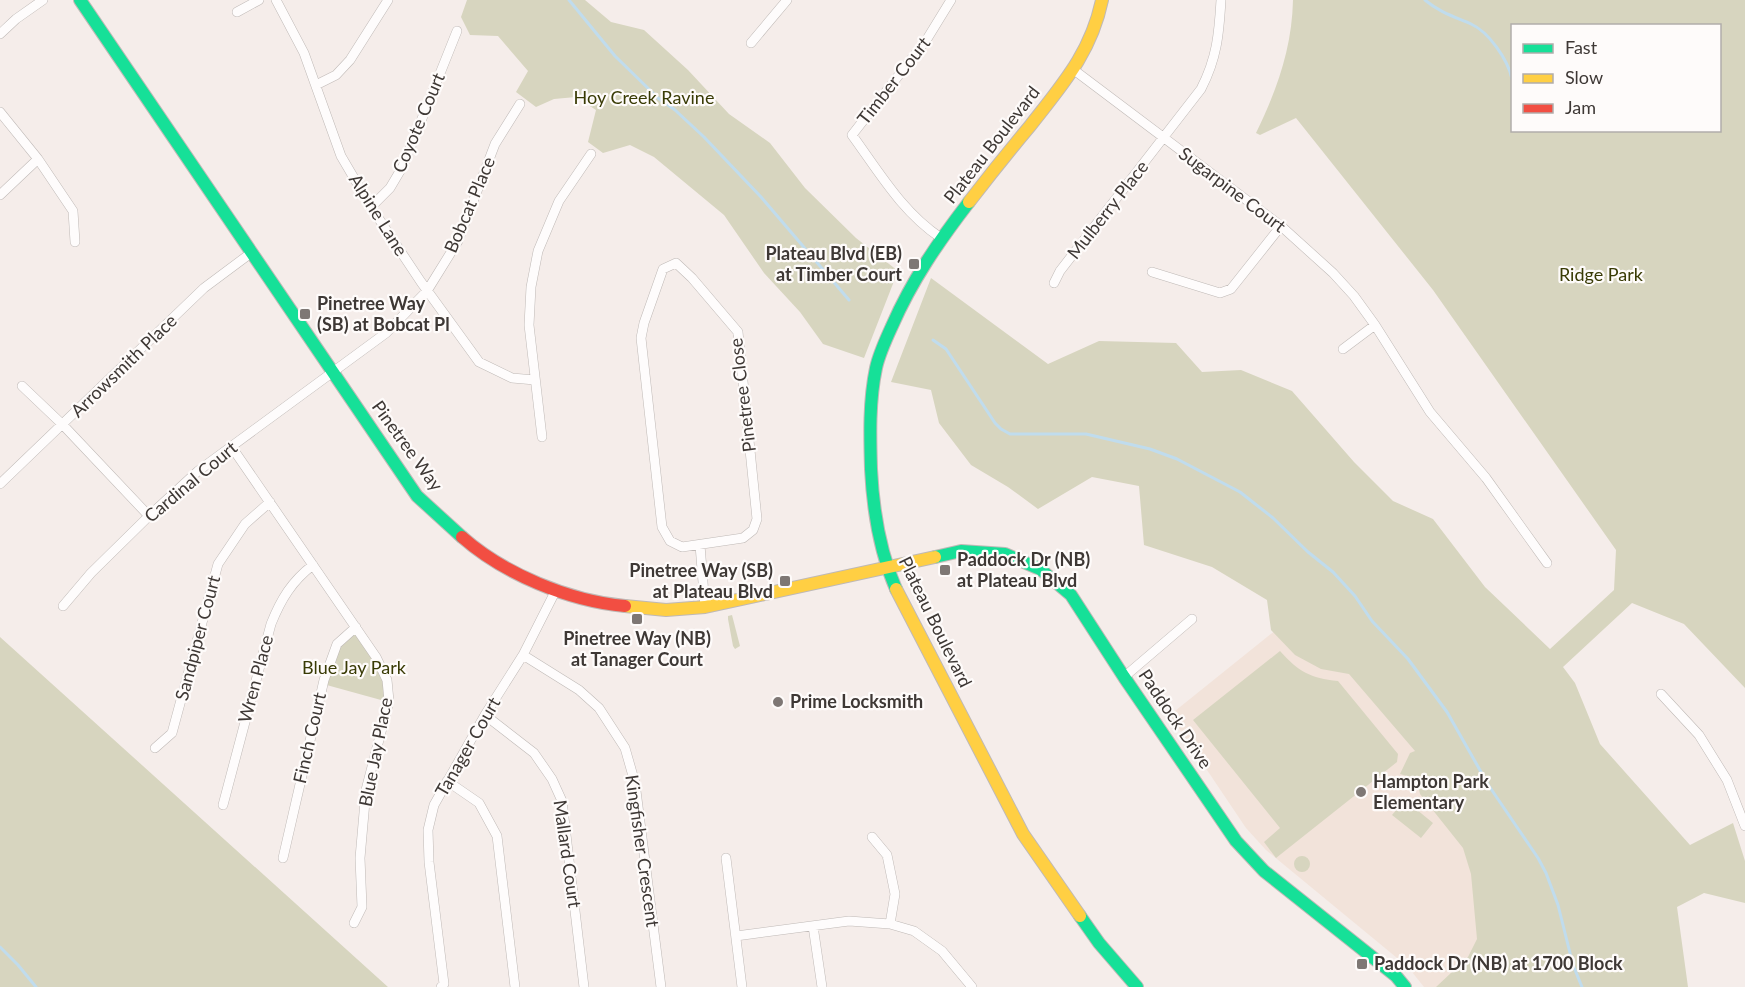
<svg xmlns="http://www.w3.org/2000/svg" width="1745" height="987" font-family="Lato,sans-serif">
	<rect width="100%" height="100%" fill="#f5edea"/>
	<path fill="#f2e3da" d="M1297,613L1341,658L1511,803L1472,987H1424L1408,967L1266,850L1246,828L1170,715Z"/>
	<path fill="#d7d5bf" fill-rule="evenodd" d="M467,0H585L611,22L644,30L688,70L729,114L770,143L805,188L856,238L898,271L864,358L823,344L800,312L764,273L724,215L654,157L630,145L603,153L588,142L596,110L576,97L554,99L536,107L516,92L528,71L498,36L470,35L461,17Z
		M1293,0H1745V688L1684,624L1632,603L1563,667L1575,683L1600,744L1690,845L1733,823L1745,861V903L1704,893L1677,907L1688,987H1436L1468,957L1477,939L1471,874L1463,848L1420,794L1418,785L1414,778L1400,774L1410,753L1415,751L1349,674L1321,669L1295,655L1271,630L1267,600L1212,567L1144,545L1139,486L1092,477L1038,509L1008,487L971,465L939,423L931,390L891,382L931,278L1048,364L1099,341L1176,343L1202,372L1241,370L1292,391L1354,462L1393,501L1433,519L1485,587L1550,649L1614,590L1616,550L1433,290L1296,118L1260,135L1256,133C1277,90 1292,48 1293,0ZM1512,26H1720V130H1512Z
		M732,615L740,646L735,649L733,646L728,619V616Z
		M356,627L376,657L389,701L381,700L323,684L337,644Z
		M0,637L388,987H0Z
		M1280,651C1299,672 1310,678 1338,681L1398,754L1397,762L1276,858L1264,842L1280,828L1193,720Z
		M1405,800L1433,823L1421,838L1392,815Z
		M1294 864a8 8 0 1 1 16 0a8 8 0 1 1-16 0Z"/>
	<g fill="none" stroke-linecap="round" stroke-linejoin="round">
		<path stroke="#c0dced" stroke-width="3" d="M569,0L615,56L658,98L675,110L704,137L761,197L849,300
			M1425,0C1439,12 1455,17 1471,24C1489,32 1508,60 1512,79
			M933,340L946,349L995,423L1001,429L1010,434H1086L1150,449L1177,459L1240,492L1273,518L1308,552L1333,572L1355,596L1372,621L1408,659L1447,712L1489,786L1538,858L1546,873L1558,905L1573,965L1582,987
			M0,947L18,965L36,987"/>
		<defs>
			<path id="street" d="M276,0L304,53L341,156L371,207L421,282L479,362L512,378L535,380
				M237,12L259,0
				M0,34L16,19L43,0
				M751,43L787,0
				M1074,70L1281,226L1333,273L1354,296L1375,325L1430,412L1486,478L1547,563
				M316,85L336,75L350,60L388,0
				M0,112L38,159L73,211L75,242
				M0,195L38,159
				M371,207L390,188L403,166L457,31
				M941,238C902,212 879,172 852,135L927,39L951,0
				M676,263L692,278L738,332L757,519L753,530L743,538L682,547L670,541L662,527L641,338L644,323L663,269Z
				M1152,272L1220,293L1231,289L1281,226
				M1054,283L1060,271L1201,89C1217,58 1219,34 1221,0
				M1343,349L1375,325
				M22,386L63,425L149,516
				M542,437L529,325L531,287L538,251L559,201L591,154
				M231,446L376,657L387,680L389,701L366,790L360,858L362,907L354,923
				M0,484L204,288L251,253
				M700,545L705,607
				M63,606L91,573L149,516L198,471L386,333L427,291L458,241L495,144L520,104
				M523,655L579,690L599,708L625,748L635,783L661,987
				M1124,677L1192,619
				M1661,694L1699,735L1727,780L1745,826
				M485,715L534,753L552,779L562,801L584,987
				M155,748L172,733L218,564L245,524L270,502
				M447,781L479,803L497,836L515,987
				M223,805L271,624C281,599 292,581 313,565
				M872,837L887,855L895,894L890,924
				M283,858L324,680L337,644L356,627
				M726,858L742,987
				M813,926L822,987
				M736,936L849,921L890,924L914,931L942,951L972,987
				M441,987L444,984L429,862L428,830L434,805L485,715L523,655L556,590"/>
			<path id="fast" d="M80,0L417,496L462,537
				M935,557L961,551L1005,554L1040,569L1071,595L1124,677L1236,841L1264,871L1396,976L1405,987
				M896,589C879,550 873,510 871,469C870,436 869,401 876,368C879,354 886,339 892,326C912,280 939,241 969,202
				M1080,916L1099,943L1137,987"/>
			<path id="slow" d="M969,202C989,176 1009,151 1030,126C1062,85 1091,53 1102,0
				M896,589L1023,834L1080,916
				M625,606L666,610L705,607L935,557"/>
			<path id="jam" d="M462,537C504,574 569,601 625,606"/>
		</defs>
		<use href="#street" stroke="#bfb9b6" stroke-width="10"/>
		<use href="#fast" stroke="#bfb9b6" stroke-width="14"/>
		<use href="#slow" stroke="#bfb9b6" stroke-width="14"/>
		<use href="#jam" stroke="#bfb9b6" stroke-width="14"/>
		<use href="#street" stroke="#fefcfc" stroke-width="9"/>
		<use href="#fast" stroke="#16e098" stroke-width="12"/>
		<use href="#slow" stroke="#ffcf43" stroke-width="12"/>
		<use href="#jam" stroke="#f24e42" stroke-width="12"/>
	</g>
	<g fill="#7e7774" stroke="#fefbfa" stroke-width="2">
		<rect x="908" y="258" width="12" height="12" rx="3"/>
		<rect x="299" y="308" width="12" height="12" rx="3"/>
		<rect x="939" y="564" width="12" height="12" rx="3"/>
		<rect x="779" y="575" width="12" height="12" rx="3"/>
		<rect x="631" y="613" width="12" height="12" rx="3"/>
		<circle cx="778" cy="702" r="6"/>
		<circle cx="1361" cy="792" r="6"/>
		<rect x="1356" y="958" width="12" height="12" rx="3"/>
	</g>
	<g text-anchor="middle" stroke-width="4.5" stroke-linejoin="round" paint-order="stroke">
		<g font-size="18" fill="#3e3835" stroke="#fefbfa">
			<text transform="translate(894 81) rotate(-52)" y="6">Timber Court</text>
			<text transform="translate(419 123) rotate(-67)" y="6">Coyote Court</text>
			<text transform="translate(992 145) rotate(-52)" y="6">Plateau Boulevard</text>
			<text transform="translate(1232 190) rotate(37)" y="6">Sugarpine Court</text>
			<text transform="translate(470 205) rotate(-67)" y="6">Bobcat Place</text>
			<text transform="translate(1108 210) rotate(-52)" y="6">Mulberry Place</text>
			<text transform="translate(378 215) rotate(58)" y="6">Alpine Lane</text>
			<text transform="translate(124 366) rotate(-44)" y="6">Arrowsmith Place</text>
			<text transform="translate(743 395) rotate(-97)" y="6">Pinetree Close</text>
			<text transform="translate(407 446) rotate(54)" y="6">Pinetree Way</text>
			<text transform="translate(191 482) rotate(-40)" y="6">Cardinal Court</text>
			<text transform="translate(935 622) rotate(64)" y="6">Plateau Boulevard</text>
			<text transform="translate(198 638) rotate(-75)" y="6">Sandpiper Court</text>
			<text transform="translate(256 679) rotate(-75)" y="6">Wren Place</text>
			<text transform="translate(1175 719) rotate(56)" y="6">Paddock Drive</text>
			<text transform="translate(310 738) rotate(-77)" y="6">Finch Court</text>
			<text transform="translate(468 747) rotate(-60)" y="6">Tanager Court</text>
			<text transform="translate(376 752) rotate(-79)" y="6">Blue Jay Place</text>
			<text transform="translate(642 851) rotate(82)" y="6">Kingfisher Crescent</text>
			<text transform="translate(567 854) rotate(82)" y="6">Mallard Court</text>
		</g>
		<g font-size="18" fill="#393b05" stroke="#fefbfa">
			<text x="644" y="104">Hoy Creek Ravine</text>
			<text x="1601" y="281">Ridge Park</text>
			<text x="354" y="674">Blue Jay Park</text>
		</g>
		<g font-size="18" font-weight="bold" fill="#3e3835" stroke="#fefbfa" text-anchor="start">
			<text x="902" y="260" text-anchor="end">Plateau Blvd (EB)<tspan x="902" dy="21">at Timber Court</tspan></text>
			<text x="317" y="310">Pinetree Way<tspan x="317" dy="21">(SB) at Bobcat Pl</tspan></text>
			<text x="957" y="566">Paddock Dr (NB)<tspan x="957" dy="21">at Plateau Blvd</tspan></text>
			<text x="773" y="577" text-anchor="end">Pinetree Way (SB)<tspan x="773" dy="21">at Plateau Blvd</tspan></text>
			<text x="637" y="645" text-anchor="middle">Pinetree Way (NB)<tspan x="637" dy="21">at Tanager Court</tspan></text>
			<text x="790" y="708">Prime Locksmith</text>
			<text x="1373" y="788">Hampton Park<tspan x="1373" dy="21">Elementary</tspan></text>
			<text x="1374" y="970">Paddock Dr (NB) at 1700 Block</text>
		</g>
	</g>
	<rect x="1511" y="24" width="210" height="108" fill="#fefbfa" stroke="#b1adab" stroke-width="1.5"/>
	<rect x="1523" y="44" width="30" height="9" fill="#16e098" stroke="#b1adab" stroke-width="1.5"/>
	<text x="1565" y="54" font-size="18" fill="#3e3835">Fast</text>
	<rect x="1523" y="74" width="30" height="9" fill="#ffcf43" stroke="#b1adab" stroke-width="1.5"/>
	<text x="1565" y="84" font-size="18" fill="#3e3835">Slow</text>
	<rect x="1523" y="104" width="30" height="9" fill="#f24e42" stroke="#b1adab" stroke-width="1.5"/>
	<text x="1565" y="114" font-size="18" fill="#3e3835">Jam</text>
</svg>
